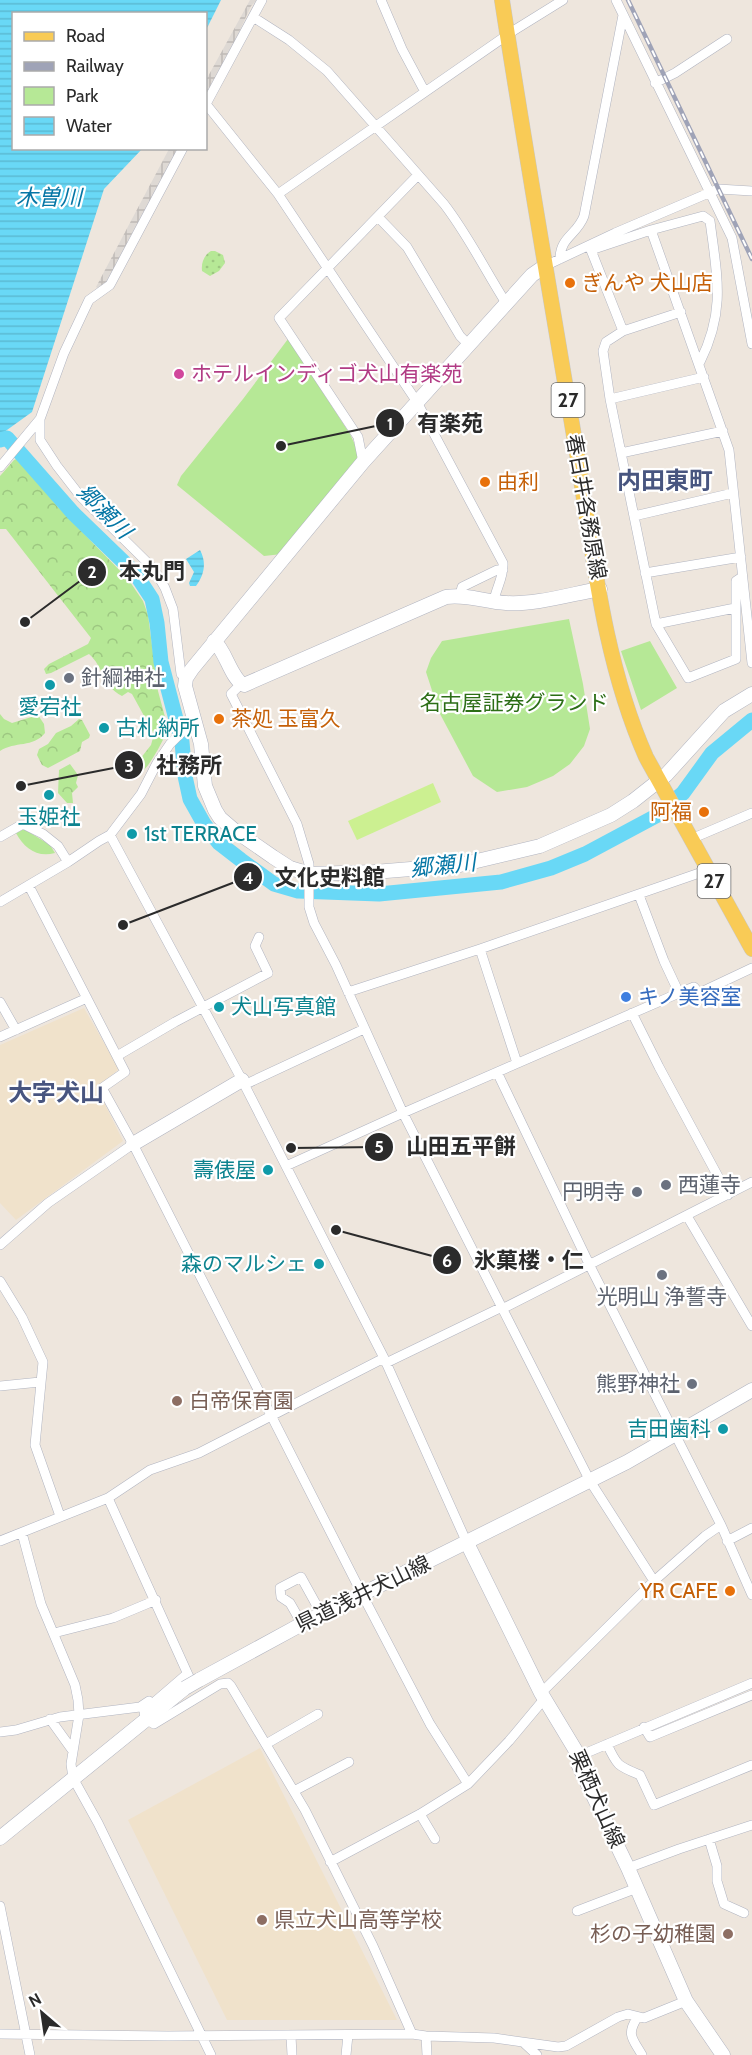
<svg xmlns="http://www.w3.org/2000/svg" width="752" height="2055" font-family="Cabin,'Noto Sans JP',sans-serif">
	<defs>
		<pattern id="grass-dots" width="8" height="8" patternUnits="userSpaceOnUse" patternTransform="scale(1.5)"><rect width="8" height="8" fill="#b6e896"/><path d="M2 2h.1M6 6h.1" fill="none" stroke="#9dc781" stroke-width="1.8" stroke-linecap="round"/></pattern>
		<pattern id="forest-crowns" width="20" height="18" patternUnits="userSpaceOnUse" patternTransform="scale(1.5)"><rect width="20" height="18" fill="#b6e896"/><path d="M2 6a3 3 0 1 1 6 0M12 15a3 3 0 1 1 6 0" fill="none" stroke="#9dc781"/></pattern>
		<pattern id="plaza-grid" width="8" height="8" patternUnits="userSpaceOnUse" patternTransform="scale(1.5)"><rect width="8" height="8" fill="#ded9d4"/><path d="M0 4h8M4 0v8" fill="none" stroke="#bfbab6"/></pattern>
		<pattern id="water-rules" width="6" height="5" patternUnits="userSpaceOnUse" patternTransform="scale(1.5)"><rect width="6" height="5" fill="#69d8f6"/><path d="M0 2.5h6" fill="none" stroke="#5bbad3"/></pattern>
	</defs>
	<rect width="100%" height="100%" fill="#eee6dd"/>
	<path fill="#f0e2cb" d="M84,1008L119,1069L97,1088L123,1141L16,1220L0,1203V1045Z
		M260,1748L397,2020H227L128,1820Z"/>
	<path fill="url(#grass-dots)" d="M211,251H215L223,255L225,263L219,271L210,276L202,271C201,263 204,255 211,251Z"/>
	<path fill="url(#forest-crowns)" d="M19,458L58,507L128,579L143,601L148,615L158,691L168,728C165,738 148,770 139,774L134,772L133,768L151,745L154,734L132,694L128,692L122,696C102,686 104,667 89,654L51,673L46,674L44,669L49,664L88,644L91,638L6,529H0V476L14,460Z
		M0,714L4,719L12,723L38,715L44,724L45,733C33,748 15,741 0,751Z
		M79,719L82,720L90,735L89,738L82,742L80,751L48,768L42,765L37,755L39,749L48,744L56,733L71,726Z
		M70,764L78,775L76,783L78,787L72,793L73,803H67L58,793L59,770Z"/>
	<path fill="#b6e896" d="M288,339L350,434L357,449L359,462L282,554L264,556L177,485L181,476L243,399Z
		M569,619L583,684L590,729L584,746L570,764L553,776L527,787L497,792L473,776L439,712L426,672L431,658L442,641Z
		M650,641L677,688L641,710L621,651Z
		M24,829L50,845L55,853C37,858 24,848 16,833Z"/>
	<path fill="#ccf091" d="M433,783L441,802L357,840L348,821Z"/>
	<path fill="url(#plaza-grid)" d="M250,0H257L251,6L206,104V80Z
		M169,149H181L127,242L128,244L108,282L99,289L96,287Z"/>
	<path fill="url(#water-rules)" d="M0,0H221L206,30V14H14V148L142,149L104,189L32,412L0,435Z
		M200,550C207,563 204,575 196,586H190L189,583L194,572L186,559Z"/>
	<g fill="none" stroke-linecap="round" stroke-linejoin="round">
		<path stroke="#69d8f6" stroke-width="15" d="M0,440L7,438L73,513L135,573L152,599L157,623L161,662L182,742L185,776L190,799L204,824L219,843L241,860L274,884L298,891L379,894L501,882L551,868L585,854L656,816L683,793L712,753L752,720"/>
		<defs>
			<path id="street" d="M381,0L402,49L425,92
				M616,0L732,238L752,344
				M253,17L289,40L327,71L444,204C468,235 485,270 506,303
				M655,83L675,73L727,39
				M206,104L278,194L417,402L503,563C504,577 496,588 494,601
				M206,104L262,0
				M278,194L513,31L563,0
				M378,217L407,247L460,336L468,344
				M651,230L729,450L752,663
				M588,246L591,250L651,230L703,216L710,221C717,276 726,310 700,362
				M591,250L623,331L606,342L603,351L610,399L656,624L688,678L736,659V581L742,577
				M560,259C560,237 577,235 584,216L623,15
				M545,266L615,233L718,189L752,191
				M623,331L681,312
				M610,399L704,377
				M40,419V440L57,466L81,497L154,569L165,588L173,609L181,674L186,678
				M621,453L723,431
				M363,462L358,437L279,318L418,175
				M0,467L40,419L64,353L89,300L110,285L183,148
				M634,516L733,493
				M645,573L741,557
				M460,595L462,587L497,570H503
				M656,624L735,608
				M241,684L231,694L297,824L309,864V907L314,923L336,965L403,1113L590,1481L654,1581
				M110,835L242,1080L384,1358L467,1543
				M0,837L21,825H25L43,834L58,846L68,862
				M691,839L752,813
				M29,886L125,1072L102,1088L133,1144L362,1594L430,1724L468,1784
				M639,895L664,961L679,993
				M0,902L68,862L99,841L110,835L141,794L157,763L170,744L184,730L196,724
				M480,949L517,1063
				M348,992L480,949L708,870
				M0,1002L16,1030
				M632,1013L659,1067L728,1195
				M0,1037L87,998
				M117,1056L175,1022L268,973L255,946L259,937
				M497,1072L591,1268L721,1525L752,1595
				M244,1085L364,1029
				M286,1166L403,1113L679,993L694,987L699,993L752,968
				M687,1216L752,1326
				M0,1245L48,1203L133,1144
				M0,1281L22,1317L43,1362L35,1445L60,1516
				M502,1309L752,1182
				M386,1363L502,1307
				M0,1386L40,1382
				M108,1498L190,1679
				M22,1533L41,1604L75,1685L78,1700L79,1715L71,1764L73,1778L98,1823L211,2055
				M0,1541L108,1498L150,1470L199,1453L384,1358
				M727,1541L752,1528
				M302,1624L290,1603L281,1597L280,1588L301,1577L322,1615
				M54,1633L113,1618L156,1600
				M187,1674L144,1711L145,1719L154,1724L220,1684L228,1683L231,1686L305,1810L373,1946L412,2034
				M541,1693L654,1581L705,1536L721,1525
				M50,1719L73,1751
				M644,1727L650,1737L752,1695
				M0,1732L16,1730L60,1717L140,1707L149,1701
				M266,1744L318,1714
				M607,1744C617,1766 618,1766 640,1775L654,1805L752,1765
				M579,1756L752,1683
				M294,1791L349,1762
				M420,1814L435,1839
				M709,1839L717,1866V1881L724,1904L744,1913
				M330,1862L420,1814L468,1784L509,1741L545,1698
				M628,1868L679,1849L752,1825
				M0,1906L30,2055
				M577,1911L637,1888
				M637,2018C626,2035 633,2039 642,2055
				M0,2034L168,2036L412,2034L426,2036L494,2038L558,2047L566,2046L618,2017L628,2014L644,2018L686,2001
				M291,2036L292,2055
				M426,2036L427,2055
				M524,2043L537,2055
				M346,2055L348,2035"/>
			<path id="secondary" d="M545,266L532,275L363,462L192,669L186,678L185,686L201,744L205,786L215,810L220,818L234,830L273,857L290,868L310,874L374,872L460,865L540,846L611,815L633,801L666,775L724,711L752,694
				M214,641C226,651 231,679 244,685L446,597C468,594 485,602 506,603C535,605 571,594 600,589
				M133,1144L242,1080
				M467,1543L541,1693L579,1756L578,1764L628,1868L686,2001L723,2055
				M199,1680L302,1624L627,1462L752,1390
				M0,1838L185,1688"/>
			<path id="primary" d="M502,0C525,149 551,299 576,448C593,552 603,660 646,757L752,949"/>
		</defs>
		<use href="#street" stroke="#b1b4c0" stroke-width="10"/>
		<use href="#secondary" stroke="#b1b4c0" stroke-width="15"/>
		<use href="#primary" stroke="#c8c8c8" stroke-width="16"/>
		<use href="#street" stroke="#fff" stroke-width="9"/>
		<use href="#secondary" stroke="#fff" stroke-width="14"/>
		<use href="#primary" stroke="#f9cb56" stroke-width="15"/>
		<defs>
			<path id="rail" d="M628,0L752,259"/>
		</defs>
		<use href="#rail" stroke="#9fa3b7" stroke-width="4.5"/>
		<use href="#rail" stroke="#fff" stroke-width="2" stroke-dasharray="7" stroke-linecap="butt"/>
		<defs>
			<path id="secondary-bridge" d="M185,1688L199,1680"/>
		</defs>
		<use href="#secondary-bridge" stroke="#b1b4c0" stroke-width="15" stroke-linecap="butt"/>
		<use href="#secondary-bridge" stroke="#fff" stroke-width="14"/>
	</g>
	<g fill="#e8710a" stroke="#fff" stroke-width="2">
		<circle cx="570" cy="283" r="6"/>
		<circle cx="485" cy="482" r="6"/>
		<circle cx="219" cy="719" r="6"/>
		<circle cx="704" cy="812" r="6"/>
		<circle cx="730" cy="1591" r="6"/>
	</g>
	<circle fill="#d1479c" stroke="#fff" stroke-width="2" cx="179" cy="374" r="6"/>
	<g fill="#6b7280" stroke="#fff" stroke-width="2">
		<circle cx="69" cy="678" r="6"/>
		<circle cx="666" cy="1185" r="6"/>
		<circle cx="637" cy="1192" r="6"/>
		<circle cx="662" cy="1275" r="6"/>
		<circle cx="692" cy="1384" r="6"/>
	</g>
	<g fill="#0f9aa8" stroke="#fff" stroke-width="2">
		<circle cx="50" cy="685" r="6"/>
		<circle cx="104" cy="728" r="6"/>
		<circle cx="49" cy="795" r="6"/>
		<circle cx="132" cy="834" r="6"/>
		<circle cx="219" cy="1007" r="6"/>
		<circle cx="268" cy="1170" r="6"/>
		<circle cx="319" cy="1264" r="6"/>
		<circle cx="723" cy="1429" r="6"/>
	</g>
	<circle fill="#3f7fe0" stroke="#fff" stroke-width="2" cx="626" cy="997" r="6"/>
	<g fill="#8d6e63" stroke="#fff" stroke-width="2">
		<circle cx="177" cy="1401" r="6"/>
		<circle cx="262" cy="1920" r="6"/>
		<circle cx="728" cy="1934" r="6"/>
	</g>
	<g text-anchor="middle" stroke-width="4.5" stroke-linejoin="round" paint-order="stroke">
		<g fill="#fff" stroke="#6b6b6b" stroke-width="1.5">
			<rect x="551.5" y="383" width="33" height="34" rx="4.5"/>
			<rect x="697.5" y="864" width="33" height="34" rx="4.5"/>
		</g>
		<g font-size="20" font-weight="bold" fill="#2b2b2b">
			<text x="568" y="407">27</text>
			<text x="714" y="888">27</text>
		</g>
		<g font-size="21" fill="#c56008" stroke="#fff" text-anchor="start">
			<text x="582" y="290">ぎんや 犬山店</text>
			<text x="497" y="489">由利</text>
			<text x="231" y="726">茶処 玉富久</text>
			<text x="692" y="819" text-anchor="end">阿福</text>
			<text x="718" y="1598" text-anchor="end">YR CAFE</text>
		</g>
		<g font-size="21" fill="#b23c85" stroke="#fff" text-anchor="start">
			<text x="191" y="381">ホテルインディゴ犬山有楽苑</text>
		</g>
		<g font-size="21" fill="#2b2b2b" stroke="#fff">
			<text transform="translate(586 507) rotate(80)" y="7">春日井各務原線</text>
			<text transform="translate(363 1594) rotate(-26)" y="7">県道浅井犬山線</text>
			<text transform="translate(597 1799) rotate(66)" y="7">栗栖犬山線</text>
		</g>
		<g font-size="21" fill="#5b616d" stroke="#fff" text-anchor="start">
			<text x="81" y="685">針綱神社</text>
			<text x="678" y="1192">西蓮寺</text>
			<text x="625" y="1199" text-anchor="end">円明寺</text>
			<text x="662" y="1304" text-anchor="middle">光明山 浄誓寺</text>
			<text x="680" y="1391" text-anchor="end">熊野神社</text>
		</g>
		<g font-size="21" fill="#2c6e16" stroke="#fff">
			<text x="514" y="710">名古屋証券グランド</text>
		</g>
		<g font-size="21" fill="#0d838f" stroke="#fff" text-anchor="start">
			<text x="50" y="714" text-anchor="middle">愛宕社</text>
			<text x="116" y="735">古札納所</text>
			<text x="49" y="824" text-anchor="middle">玉姫社</text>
			<text x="144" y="841">1st TERRACE</text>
			<text x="231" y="1014">犬山写真館</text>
			<text x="256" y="1177" text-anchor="end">壽俵屋</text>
			<text x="307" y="1271" text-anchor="end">森のマルシェ</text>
			<text x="711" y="1436" text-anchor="end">吉田歯科</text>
		</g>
		<g font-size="21" fill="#366cbe" stroke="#fff" text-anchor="start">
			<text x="638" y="1004">キノ美容室</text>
		</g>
		<g font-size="21" fill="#785e54" stroke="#fff" text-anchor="start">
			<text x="189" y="1408">白帝保育園</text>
			<text x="274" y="1927">県立犬山高等学校</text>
			<text x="716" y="1941" text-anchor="end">杉の子幼稚園</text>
		</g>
		<g font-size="22" font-style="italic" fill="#0576a5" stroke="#fff">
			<text x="49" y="205">木曽川</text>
			<text transform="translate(105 511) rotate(45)" y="8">郷瀬川</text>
			<text transform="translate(443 865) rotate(-6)" y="8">郷瀬川</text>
		</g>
		<g font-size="24" font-weight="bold" fill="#48557f" stroke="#fff">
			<text x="665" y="489">内田東町</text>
			<text x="56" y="1101">大字犬山</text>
		</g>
	</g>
	<path fill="none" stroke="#2b2b2b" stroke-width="2" d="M281 446L390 423M25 622L92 572M21 786L129 765M123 925L248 877M291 1148L379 1147M336 1230L447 1260"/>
	<g fill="#2b2b2b" stroke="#fff" stroke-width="2">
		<circle cx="281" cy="446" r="6"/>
		<circle cx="25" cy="622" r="6"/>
		<circle cx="21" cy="786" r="6"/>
		<circle cx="123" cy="925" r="6"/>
		<circle cx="291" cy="1148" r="6"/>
		<circle cx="336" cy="1230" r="6"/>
		<circle cx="390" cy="423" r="15"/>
		<circle cx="92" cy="572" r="15"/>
		<circle cx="129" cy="765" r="15"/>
		<circle cx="248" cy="877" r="15"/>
		<circle cx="379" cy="1147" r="15"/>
		<circle cx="447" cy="1260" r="15"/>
	</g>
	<g font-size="18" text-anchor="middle" font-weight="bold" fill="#fff">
		<text x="390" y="430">1</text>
		<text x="92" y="578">2</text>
		<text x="129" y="772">3</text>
		<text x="248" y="884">4</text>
		<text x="379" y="1153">5</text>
		<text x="447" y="1267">6</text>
	</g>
	<g font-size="22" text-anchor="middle" font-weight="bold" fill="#2b2b2b" stroke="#fff" stroke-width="4.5" stroke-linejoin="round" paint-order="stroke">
		<text x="450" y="431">有楽苑</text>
		<text x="152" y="579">本丸門</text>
		<text x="189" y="773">社務所</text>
		<text x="330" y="885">文化史料館</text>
		<text x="461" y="1154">山田五平餅</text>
		<text x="529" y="1268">氷菓楼・仁</text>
	</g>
	<rect x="12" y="12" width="195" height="138" fill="#ffffff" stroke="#aaaaaa" stroke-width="1.5"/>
	<rect x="24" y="32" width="30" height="9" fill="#f9cb56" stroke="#aaaaaa" stroke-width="1.5"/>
	<text x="66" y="42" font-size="18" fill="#2b2b2b">Road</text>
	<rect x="24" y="62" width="30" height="9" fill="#9fa3b7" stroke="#aaaaaa" stroke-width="1.5"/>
	<text x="66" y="72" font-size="18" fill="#2b2b2b">Railway</text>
	<rect x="24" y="87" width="30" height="18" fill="#b6e896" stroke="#aaaaaa" stroke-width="1.5"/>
	<text x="66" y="102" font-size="18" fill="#2b2b2b">Park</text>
	<rect x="24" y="117" width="30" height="18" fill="url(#water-rules)" stroke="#aaaaaa" stroke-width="1.5"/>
	<text x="66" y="132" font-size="18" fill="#2b2b2b">Water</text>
	<g transform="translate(42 2013) rotate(331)" stroke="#ffffff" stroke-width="4.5" paint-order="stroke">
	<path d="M0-4.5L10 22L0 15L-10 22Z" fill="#2b2b2b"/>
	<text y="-9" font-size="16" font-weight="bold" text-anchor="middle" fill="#2b2b2b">N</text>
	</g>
</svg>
